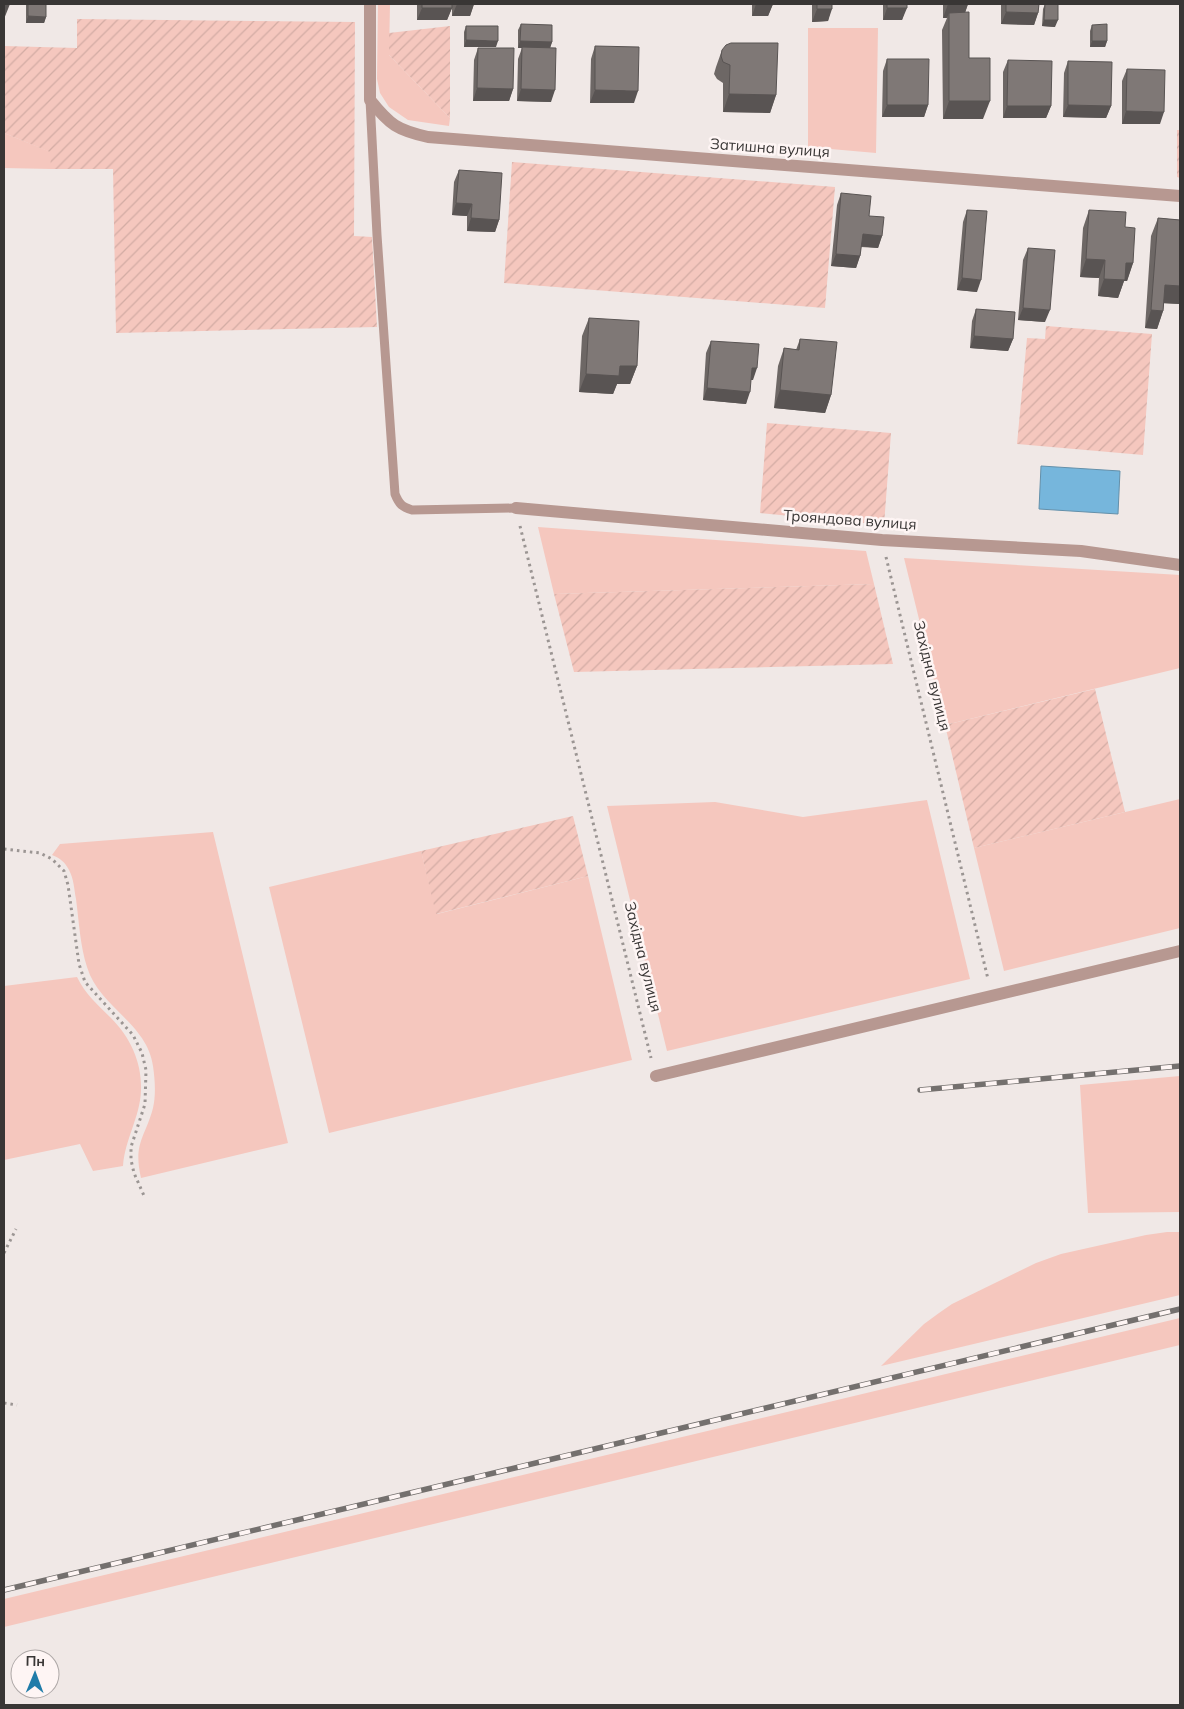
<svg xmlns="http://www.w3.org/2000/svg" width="1184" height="1709" font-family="Mulish,sans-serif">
	<defs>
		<pattern id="garden-furrows" width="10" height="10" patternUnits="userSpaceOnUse" patternTransform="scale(1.25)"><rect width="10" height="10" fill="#f5c7be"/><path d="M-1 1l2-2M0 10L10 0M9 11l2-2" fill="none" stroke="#d3aca4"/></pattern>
	</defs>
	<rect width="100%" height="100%" fill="#f0e8e6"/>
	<path fill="#f5c7be" d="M378,4H390L389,55L450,118L449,126L408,120L389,107L380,93L377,79Z
		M808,28H878L876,153L808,147Z
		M4,133L51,152V169L4,168Z
		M538,527L866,551L874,584L554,594Z
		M904,558L1180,575V668L945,725Z
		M1180,799V928L1004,971L974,848Z
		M927,800L970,979L667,1051L607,806L715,802L803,817Z
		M213,832L288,1143L141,1178C133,1143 145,1138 153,1108C156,1095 155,1080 153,1066C147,1023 99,1007 87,967C80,946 79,921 76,899C74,889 74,879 69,870C65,862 60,858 52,855L60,844Z
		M421,851L437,914L588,876L632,1060L329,1133L269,887Z
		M77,977C85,994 98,1005 111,1018C131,1038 142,1063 141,1091C140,1117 125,1139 123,1166L93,1171L80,1144L4,1160V986Z
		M1180,1076V1212L1088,1213L1080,1085Z
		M1167,1232H1180V1295L881,1366L924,1324L939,1313L952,1304L1036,1263L1061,1254L1146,1235Z
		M1180,1318V1345L4,1627V1599Z"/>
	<path fill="url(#garden-furrows)" d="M77,19L355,22L354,236L372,237L377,327L116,333L113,169H51L50,152L4,133V46L77,48Z
		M450,26V118L389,55V33Z
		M1177,130H1180V178L1177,177Z
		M512,162L835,187L825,308L504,283Z
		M1046,326L1152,334L1143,455L1017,444L1027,338L1045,339Z
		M767,423L891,433L884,525L760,513Z
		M874,584L893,664L574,672L554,594Z
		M1095,689L1125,812L974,848L945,725Z
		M573,816L588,876L436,914L421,851Z"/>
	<path fill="#76b6dc" stroke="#6490aa" d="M1041,466L1120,471L1118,514L1039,509Z"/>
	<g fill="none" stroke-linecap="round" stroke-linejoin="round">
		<path stroke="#9b9593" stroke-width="3" stroke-dasharray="2.5 4" stroke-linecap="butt" d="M520,526L651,1058
			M886,557L988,979
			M4,849L40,853L52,859L64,871L68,885L79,964L85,982L133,1035L142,1053L146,1070L145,1104L131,1147V1160L134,1173L145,1198
			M4,1253L16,1229
			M4,1403L17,1405"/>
		<path stroke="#b79891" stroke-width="9" d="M370,100L377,235L395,494C399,504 402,507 412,510L516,508"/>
		<path stroke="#b79891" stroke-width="12" d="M370,4V100C390,125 397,130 428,137L1180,196
			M516,508L882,540L1081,551L1180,565
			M656,1076L1180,951"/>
		<defs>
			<path id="rail" d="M920,1090L1180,1066
				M4,1590L1180,1309"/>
		</defs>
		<use href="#rail" stroke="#74706e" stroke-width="5.5"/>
		<use href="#rail" stroke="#fef5f4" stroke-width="4" stroke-dasharray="11" stroke-linecap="butt"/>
	</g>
	<path fill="#6d6765" d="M26,4H46V17L44,23H26Z
		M417,4H452V8L447,20H417Z
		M452,4H474L470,16H452Z
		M752,4H773L768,16H752Z
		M812,4H832L828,21L812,22Z
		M883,4H907L902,20H883Z
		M943,4H968L965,13L969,58L983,119H943L942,30L947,18H943Z
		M1001,4H1039L1038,13L1034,25L1001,24Z
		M1045,4L1055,27L1042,26L1043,9Z
		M521,24L552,42L550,48L551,102L517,101L518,59L522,48H518V30Z
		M1092,25L1107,41L1105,47H1090V31Z
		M466,26L496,47H464V32Z
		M595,46L634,103H590L591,59Z
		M478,48L513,89L509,101H473L474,60Z
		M722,50L776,95L770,113L723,112V83L717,79L714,74L716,67Z
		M887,59L928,105L924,117H882L883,71Z
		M1008,60L1051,106L1046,118H1003V72Z
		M1068,61L1111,106L1106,118L1063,117L1064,73Z
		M1127,69L1160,124H1122V81Z
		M459,170L499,220L495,232L467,231V216L452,215L454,182Z
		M841,193L869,216L882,236L878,248L861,247L860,256L856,268L831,266L837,205Z
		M967,210L977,292L957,290L963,222Z
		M1089,210L1125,227L1133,263L1127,281H1124L1118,298L1098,296L1099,278L1080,277L1083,228Z
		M1158,218L1180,220V304L1164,303L1163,311L1157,329L1145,328L1151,236Z
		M1028,248L1045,322L1018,320L1023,260Z
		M976,309L1013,339L1008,351L970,348L972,321Z
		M589,318L637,366L630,384H617L613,394L579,392L582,336Z
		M800,339L831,395L825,413L774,408L778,366L784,348L796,350Z
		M711,341L753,380H751L746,404L703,400L706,353Z"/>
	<path fill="#595453" d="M4,4H10L4,19Z
		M457,4H474L470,16H452Z
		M756,4H773L768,16H752Z
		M948,4H968L963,18L949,13L947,18H943Z
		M422,8H452L447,20H417Z
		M887,8H907L902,20H883Z
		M817,9H832L828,21L812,22Z
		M1006,12L1038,13L1034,25L1001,24Z
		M28,16L46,17L44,23H26Z
		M1044,20H1058L1055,27L1042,26Z
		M466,40L498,41L496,47H464Z
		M520,41L552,42L550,48H518Z
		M1092,41H1107L1105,47H1090Z
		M477,88L513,89L509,101H473Z
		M521,89L555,90L551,102L517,101Z
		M595,90L638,91L634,103H590Z
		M729,94L776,95L770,113L723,112Z
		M949,101H990L983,119H943Z
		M887,105H928L924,117H882Z
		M1068,105L1111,106L1106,118L1063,117Z
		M1007,106H1051L1046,118H1003Z
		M1126,111L1164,112L1160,124H1122Z
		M456,203L472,204L467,216L452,215Z
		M471,218L499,220L495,232L467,231Z
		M863,234L882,236L878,248L858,246Z
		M836,254L860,256L856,268L831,266Z
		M1086,259L1105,260L1099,278L1080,277Z
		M1126,263H1133L1127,281H1124L1118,298L1098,296L1104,279Z
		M962,278L981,280L977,292L957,290Z
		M1165,285L1180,286V304L1159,303Z
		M1023,308L1050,310L1045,322L1018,320Z
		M1151,310L1163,311L1157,329L1145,328Z
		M974,336L1013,339L1008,351L970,348Z
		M620,366H637L630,384H617L613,394L579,392L586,374Z
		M752,368H757L753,380H748Z
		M707,388L750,392L746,404L703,400Z
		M780,390L831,395L825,413L774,408Z"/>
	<path fill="#7f7876" stroke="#595453" d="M28,4H46V17L28,16Z
		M422,4H452V8H422Z
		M817,4H832V9H817Z
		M887,4H907V8H887Z
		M1006,4H1039L1038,13L1006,12Z
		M1045,4H1058V20H1044Z
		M969,12V58H990V101H949V13Z
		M521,24L552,25V42L520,41Z
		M1107,24V41H1092V25Z
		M466,26H498V41L466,40Z
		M731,43H778L776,95L729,94L730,65L723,62L721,56L722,50L726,45Z
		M595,46L639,47L638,91L595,90Z
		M522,47L556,48L555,90L521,89Z
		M478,48H514L513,89L477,88Z
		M887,59H929L928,105H887Z
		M1008,60L1052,61L1051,106H1007Z
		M1068,61L1112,62L1111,106L1068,105Z
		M1127,69L1165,70L1164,112L1126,111Z
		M459,170L502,173L499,220L471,218L472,204L456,203Z
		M841,193L871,196L869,216L884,217L882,236L863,234L860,256L836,254Z
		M967,210L987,211L981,280L962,278Z
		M1089,210L1126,212L1125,227L1135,228L1133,263H1126L1125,280L1104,279L1105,260L1086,259Z
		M1158,218L1180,220V286L1165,285L1163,311L1151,310Z
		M1028,248L1055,250L1050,310L1023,308Z
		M976,309L1015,312L1013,339L974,336Z
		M589,318L639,321L637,366H620L619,376L586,374Z
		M800,339L837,342L831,395L780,390L784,348L799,350Z
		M711,341L759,344L757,368H752L750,392L707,388Z"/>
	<g text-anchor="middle" stroke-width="5" stroke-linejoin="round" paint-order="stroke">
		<g font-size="15" fill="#393635" stroke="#fef5f4">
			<text transform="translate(770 148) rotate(4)" y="5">Затишна вулиця</text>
			<text transform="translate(850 520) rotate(4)" y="5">Трояндова вулиця</text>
			<text transform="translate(932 676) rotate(76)" y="5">Західна вулиця</text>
			<text transform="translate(643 957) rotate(76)" y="5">Західна вулиця</text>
		</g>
	</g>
	<rect width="1184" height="1709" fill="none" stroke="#393635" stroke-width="10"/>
	<g transform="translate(35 1674) rotate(1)"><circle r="24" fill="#fef5f4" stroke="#afa9a8"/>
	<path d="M0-4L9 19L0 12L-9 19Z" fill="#1f7ca9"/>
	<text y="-8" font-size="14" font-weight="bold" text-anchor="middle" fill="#393635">Пн</text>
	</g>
</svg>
